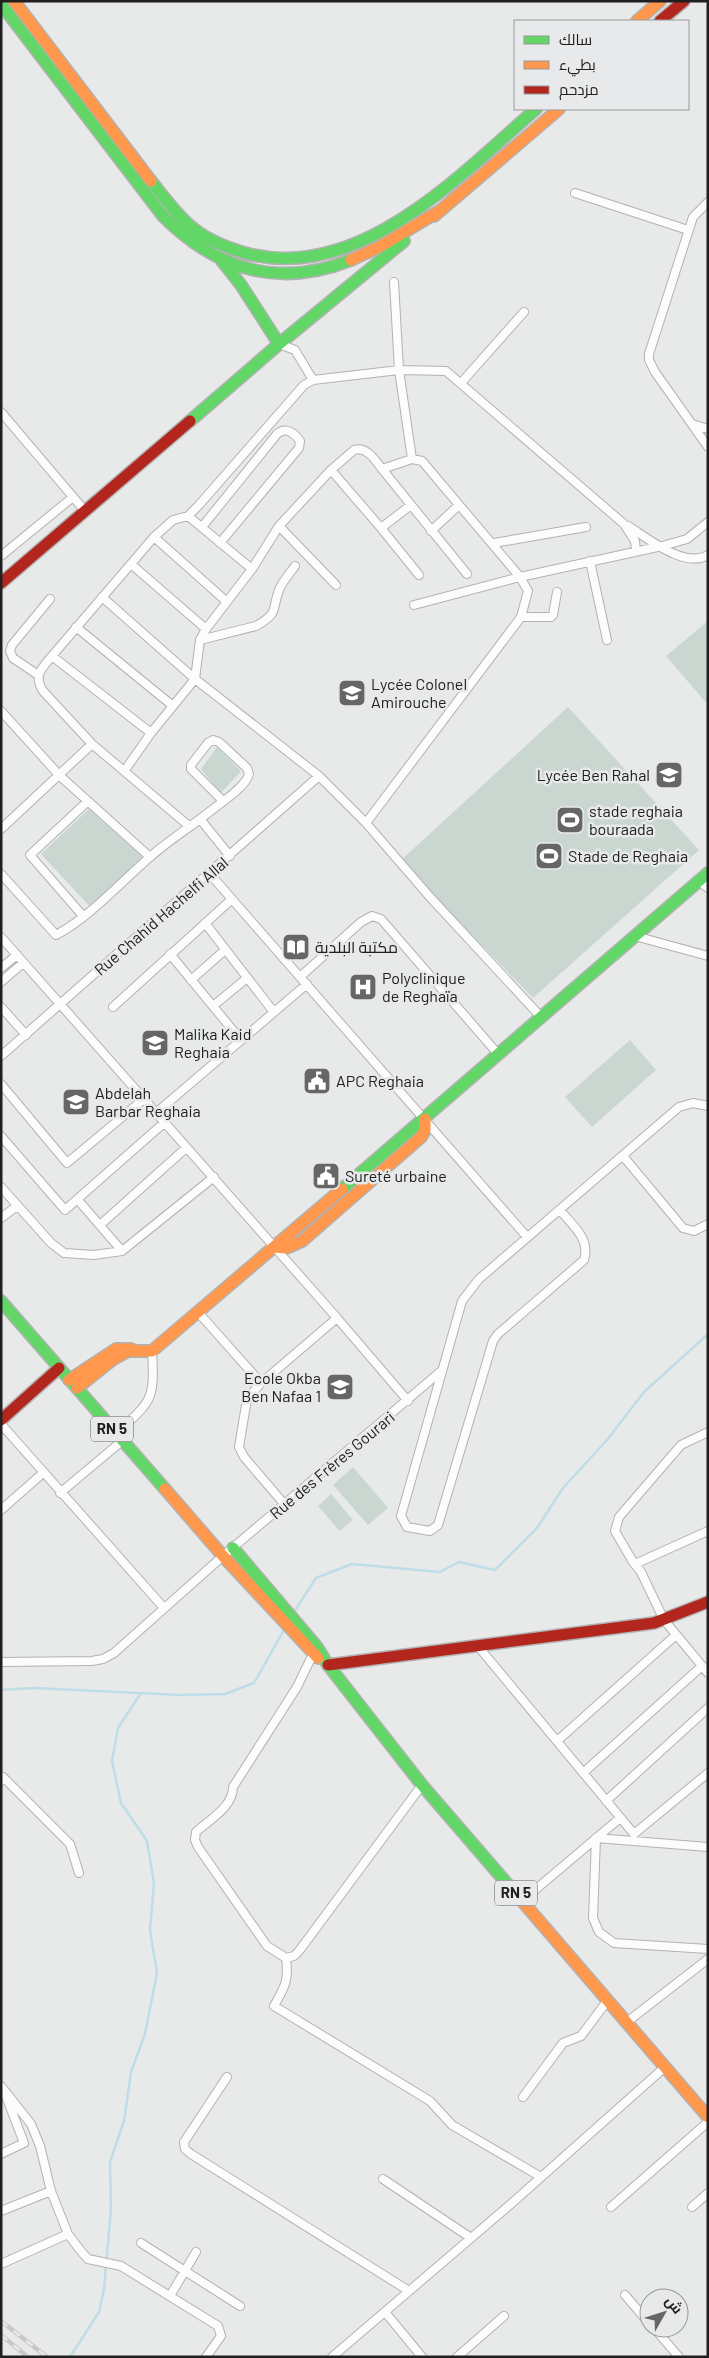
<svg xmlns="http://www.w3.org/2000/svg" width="709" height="2358" font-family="Barlow,Cairo,sans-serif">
	<rect width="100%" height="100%" fill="#e8e9e9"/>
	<path fill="#cad7d1" d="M708,621V705L666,656Z
		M568,707L699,850L533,998L400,861Z
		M217,747L241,771L221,793L201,769Z
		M89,809L148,862L94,911L41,854Z
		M630,1040L656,1070L592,1127L565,1097Z
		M353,1467L388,1508L368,1525L333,1485Z
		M331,1494L353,1520L340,1531L318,1506Z"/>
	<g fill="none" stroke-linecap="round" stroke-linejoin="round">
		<path stroke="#bedde6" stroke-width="2.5" d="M294,1612L316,1578L352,1564L440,1572L459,1562L495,1570L537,1528L563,1488L607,1440L644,1392L708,1334
			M1,1690L34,1688L180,1695L225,1694L254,1683L285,1628
			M70,2357L99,2312L104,2289L111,2209L110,2162L124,2121L131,2072L145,2034L157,1973L150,1930L154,1883L147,1841L121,1803L112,1761L118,1728L141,1693"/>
		<defs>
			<path id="street" d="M575,193L688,230
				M708,202L693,217L649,354V360L655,372L708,447
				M394,282L399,370L412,459
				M279,344L295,350L313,380
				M461,383L524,312
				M1,412L85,511
				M692,424L708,429
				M382,469L467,574
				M331,470L381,528L419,575
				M188,516L252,569
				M279,526L336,585
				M628,526C649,539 685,569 708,555
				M202,527L277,434C286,426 294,433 300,441L299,448L220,543
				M381,528L411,505
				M431,531L459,505
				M154,537L226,601
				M494,543L586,527
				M1,556L73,497
				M590,561L607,640
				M131,564L206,629
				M102,597L195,679L319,776L366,823L429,896L541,1017
				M521,617H551L553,615L557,592
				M76,627L173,706
				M200,640L256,626C280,612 271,611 279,590C282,582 290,573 295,566
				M52,656L151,733
				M38,675L13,658L10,651L12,645L50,599
				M1,711L60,776L150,857
				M125,770L151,733L195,679L200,640L206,629L252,569L279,526L331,470L354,450C367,446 375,460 382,469L412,459L422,461L520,577L414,605
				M200,819L230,856
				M366,823L521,617L528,591L520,577L662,546L687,539L708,522
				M189,826L92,744L43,691C33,675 42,668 52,656L154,537L173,520L188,516L199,505L304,385L313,380L399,370L446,371L624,524L635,541L636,551
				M1,829L92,744
				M1,874L56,935C91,916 120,883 150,857C168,841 189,828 208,813C219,804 246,787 249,774L247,768L219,742L213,740L208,743L191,765V769L223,801
				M210,874L527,1237
				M699,881L708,888
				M83,916L30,855L88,801
				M205,923L273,1011
				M635,936L708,956
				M1,937L337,1318L261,1383L247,1399L239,1447L244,1457L285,1505
				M170,954L240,1039
				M1,968L17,955
				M300,977L361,922L372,916L381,919L498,1054
				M191,980L225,950
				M1,982L23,963
				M213,1006L247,978
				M1,1007L26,1035
				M113,1007L232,899
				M1,1056L319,776
				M1,1084L67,1163L145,1098
				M157,1112L307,984
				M1,1136L65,1210L165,1122
				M623,1156L683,1228L694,1231L708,1224
				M1,1187L51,1243L64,1253L94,1255L122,1251L214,1177
				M78,1200L122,1251
				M560,1210C572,1225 591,1239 584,1260L498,1334L493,1341L438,1525L430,1531L407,1527L401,1516L462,1301L479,1279L679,1107L693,1103L708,1106
				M1,1218L17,1206
				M100,1225L186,1148
				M197,1311L261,1383
				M337,1318L408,1401
				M1,1424L164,1608
				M708,1432L681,1445L619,1517L615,1531L633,1562L641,1572L664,1620L708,1673
				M116,1434C152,1400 155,1401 152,1351
				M60,1493L122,1441
				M1,1510L43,1473
				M635,1564L708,1531
				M477,1645L634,1834L708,1773
				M313,1654L297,1687L233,1787C233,1807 210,1819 196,1832L195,1840L198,1847L267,1946L286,1958L294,1956L299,1951L422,1785
				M1,1662L92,1661L103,1659L114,1653L223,1556L440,1372
				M557,1741L676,1635
				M583,1773L702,1666
				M1,1781L3,1777L70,1844L79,1873
				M606,1801L708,1708
				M708,1847L596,1838L593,1918L599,1932L614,1943L708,1949
				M522,1901L620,1818
				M286,1958C289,1981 285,1986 274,2006L430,2101L452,2125L541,2177
				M627,2022L708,1959
				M227,2077L184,2142L185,2149L191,2154L409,2291
				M1,2086L31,2124L40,2146L51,2191L68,2234L80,2250L88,2259L121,2266L218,2326L221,2336L206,2357
				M523,2097L563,2043L581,2036L608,2000
				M1,2154L24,2143L6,2096
				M383,2179L471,2238
				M611,2207L708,2122
				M692,2207L708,2193
				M1,2211L51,2191
				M141,2243L240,2306
				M1,2264L68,2234
				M625,2295L649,2323
				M170,2296L196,2252
				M385,2312L422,2357
				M654,2328L679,2357
				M332,2357L512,2203L665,2067
				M457,2357L504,2316"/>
			<path id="fast" d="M1,4L163,216C217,270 278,289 351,260
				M151,181C164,197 177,216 194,229C209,241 228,248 245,253C358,284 459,176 536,109
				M222,261L241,285L279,344L404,241
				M190,421L279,344
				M342,1189L708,873
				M1,1301L165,1489
				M233,1548L317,1647L328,1665L422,1785L516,1894"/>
			<path id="slow" d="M14,1L151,181
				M637,21L660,1
				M434,216L559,109
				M351,260L381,246L441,210
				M274,1247L286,1248L302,1241L421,1137L425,1130V1119
				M69,1380L116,1349H131
				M77,1388L112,1360L128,1351H152L342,1189
				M165,1489L223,1556L318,1658
				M516,1894L708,2117"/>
			<path id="jam" d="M660,21L684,1
				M1,583L190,421
				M1,1420L59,1368
				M328,1665L654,1623L708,1602"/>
		</defs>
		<use href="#street" stroke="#b2b2b2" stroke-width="10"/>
		<use href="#fast" stroke="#b2b2b2" stroke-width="14"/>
		<use href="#slow" stroke="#b2b2b2" stroke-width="14"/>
		<use href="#jam" stroke="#b2b2b2" stroke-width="14"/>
		<use href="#street" stroke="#fcfcfc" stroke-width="8"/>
		<use href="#fast" stroke="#63d668" stroke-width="11"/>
		<use href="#slow" stroke="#ff974d" stroke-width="11"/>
		<use href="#jam" stroke="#b3261e" stroke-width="11"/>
		<defs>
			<path id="rail" d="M1,2321L47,2357
				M1,2335L28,2357"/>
		</defs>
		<use href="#rail" stroke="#c8c8c8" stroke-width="4.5"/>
		<use href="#rail" stroke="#e7e9ea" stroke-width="2.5" stroke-dasharray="8" stroke-linecap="butt"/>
	</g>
	<defs>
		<symbol id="school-square" viewBox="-11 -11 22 22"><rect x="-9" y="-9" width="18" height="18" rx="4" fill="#666" stroke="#e7e9ea"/><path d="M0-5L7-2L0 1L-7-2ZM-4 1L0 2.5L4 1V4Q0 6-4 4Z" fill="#fff"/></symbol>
		<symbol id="stadium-square" viewBox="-11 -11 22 22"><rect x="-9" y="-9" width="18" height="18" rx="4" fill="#666" stroke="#e7e9ea"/><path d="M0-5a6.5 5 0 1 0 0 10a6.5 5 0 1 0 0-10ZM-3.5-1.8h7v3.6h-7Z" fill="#fff"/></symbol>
		<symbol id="library-square" viewBox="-11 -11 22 22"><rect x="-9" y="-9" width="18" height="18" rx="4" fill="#666" stroke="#e7e9ea"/><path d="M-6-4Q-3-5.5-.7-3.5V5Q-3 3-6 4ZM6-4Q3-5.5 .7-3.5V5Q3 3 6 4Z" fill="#fff"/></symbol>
		<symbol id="hospital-square" viewBox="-11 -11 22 22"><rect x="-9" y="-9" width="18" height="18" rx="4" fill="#666" stroke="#e7e9ea"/><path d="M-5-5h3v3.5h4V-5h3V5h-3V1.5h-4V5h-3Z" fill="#fff"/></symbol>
		<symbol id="civic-square" viewBox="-11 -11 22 22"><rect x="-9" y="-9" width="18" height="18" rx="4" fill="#666" stroke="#e7e9ea"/><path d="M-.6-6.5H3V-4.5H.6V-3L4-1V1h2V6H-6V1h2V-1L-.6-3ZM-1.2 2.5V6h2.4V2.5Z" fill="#fff"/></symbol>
	</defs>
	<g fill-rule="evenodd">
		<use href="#school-square" x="336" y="677" width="32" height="32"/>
		<use href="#school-square" x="653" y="759" width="32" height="32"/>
		<use href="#stadium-square" x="554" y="804" width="32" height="32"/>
		<use href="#stadium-square" x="533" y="840" width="32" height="32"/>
		<use href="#library-square" x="280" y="931" width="32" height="32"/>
		<use href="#hospital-square" x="347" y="971" width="32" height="32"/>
		<use href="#school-square" x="139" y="1027" width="32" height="32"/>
		<use href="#civic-square" x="301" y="1065" width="32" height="32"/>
		<use href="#school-square" x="60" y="1086" width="32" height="32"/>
		<use href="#civic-square" x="310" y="1160" width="32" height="32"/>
		<use href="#school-square" x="324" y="1371" width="32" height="32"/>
	</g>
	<g text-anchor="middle" stroke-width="5" stroke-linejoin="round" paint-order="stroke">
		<g fill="#e7e9ea" stroke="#5c5c5d" stroke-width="1">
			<rect x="91" y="1416.5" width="42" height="25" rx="4"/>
			<rect x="495" y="1880.5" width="42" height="25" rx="4"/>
		</g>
		<g font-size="15" font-weight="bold" fill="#202020">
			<text x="112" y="1434">RN 5</text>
			<text x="516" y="1898">RN 5</text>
		</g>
		<g font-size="16" fill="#202020" stroke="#e7e9ea" text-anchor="start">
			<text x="371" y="690">Lycée Colonel<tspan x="371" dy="18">Amirouche</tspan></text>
			<text x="650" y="781" text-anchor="end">Lycée Ben Rahal</text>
			<text x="589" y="817">stade reghaia<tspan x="589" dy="18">bouraada</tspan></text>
			<text x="568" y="862">Stade de Reghaia</text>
			<text x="315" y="953">مكتبة البلدية</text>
			<text x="382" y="984">Polyclinique<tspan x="382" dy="18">de Reghaïa</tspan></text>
			<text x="174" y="1040">Malika Kaid<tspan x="174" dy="18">Reghaia</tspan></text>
			<text x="336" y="1087">APC Reghaia</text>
			<text x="95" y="1099">Abdelah<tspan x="95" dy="18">Barbar Reghaia</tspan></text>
			<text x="345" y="1182">Sureté urbaine</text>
			<text x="321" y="1384" text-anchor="end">Ecole Okba<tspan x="321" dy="18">Ben Nafaa 1</tspan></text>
		</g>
		<g font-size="16" fill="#202020" stroke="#e7e9ea">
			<text transform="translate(161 916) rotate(-41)" y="6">Rue Chahid Hachelfi Allal</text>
			<text transform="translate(332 1465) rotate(-40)" y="6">Rue des Frères Gourari</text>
		</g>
	</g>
	<rect width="709" height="2358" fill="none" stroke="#202020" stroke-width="5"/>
	<rect x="514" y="20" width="175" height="90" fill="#e7e9ea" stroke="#979999"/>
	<rect x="524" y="36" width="25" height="8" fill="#63d668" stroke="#979999"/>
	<text x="559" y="45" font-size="15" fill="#202020">سالك</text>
	<rect x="524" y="61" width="25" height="8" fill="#ff974d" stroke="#979999"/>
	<text x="559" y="70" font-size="15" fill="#202020">بطيء</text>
	<rect x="524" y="86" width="25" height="8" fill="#b3261e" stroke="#979999"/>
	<text x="559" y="95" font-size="15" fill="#202020">مزدحم</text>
	<g transform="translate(664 2313) rotate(51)"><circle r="24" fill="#e7e9ea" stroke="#979999"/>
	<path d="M0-4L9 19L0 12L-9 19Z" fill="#666666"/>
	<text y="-8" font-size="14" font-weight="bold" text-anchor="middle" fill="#202020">ش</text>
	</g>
</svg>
